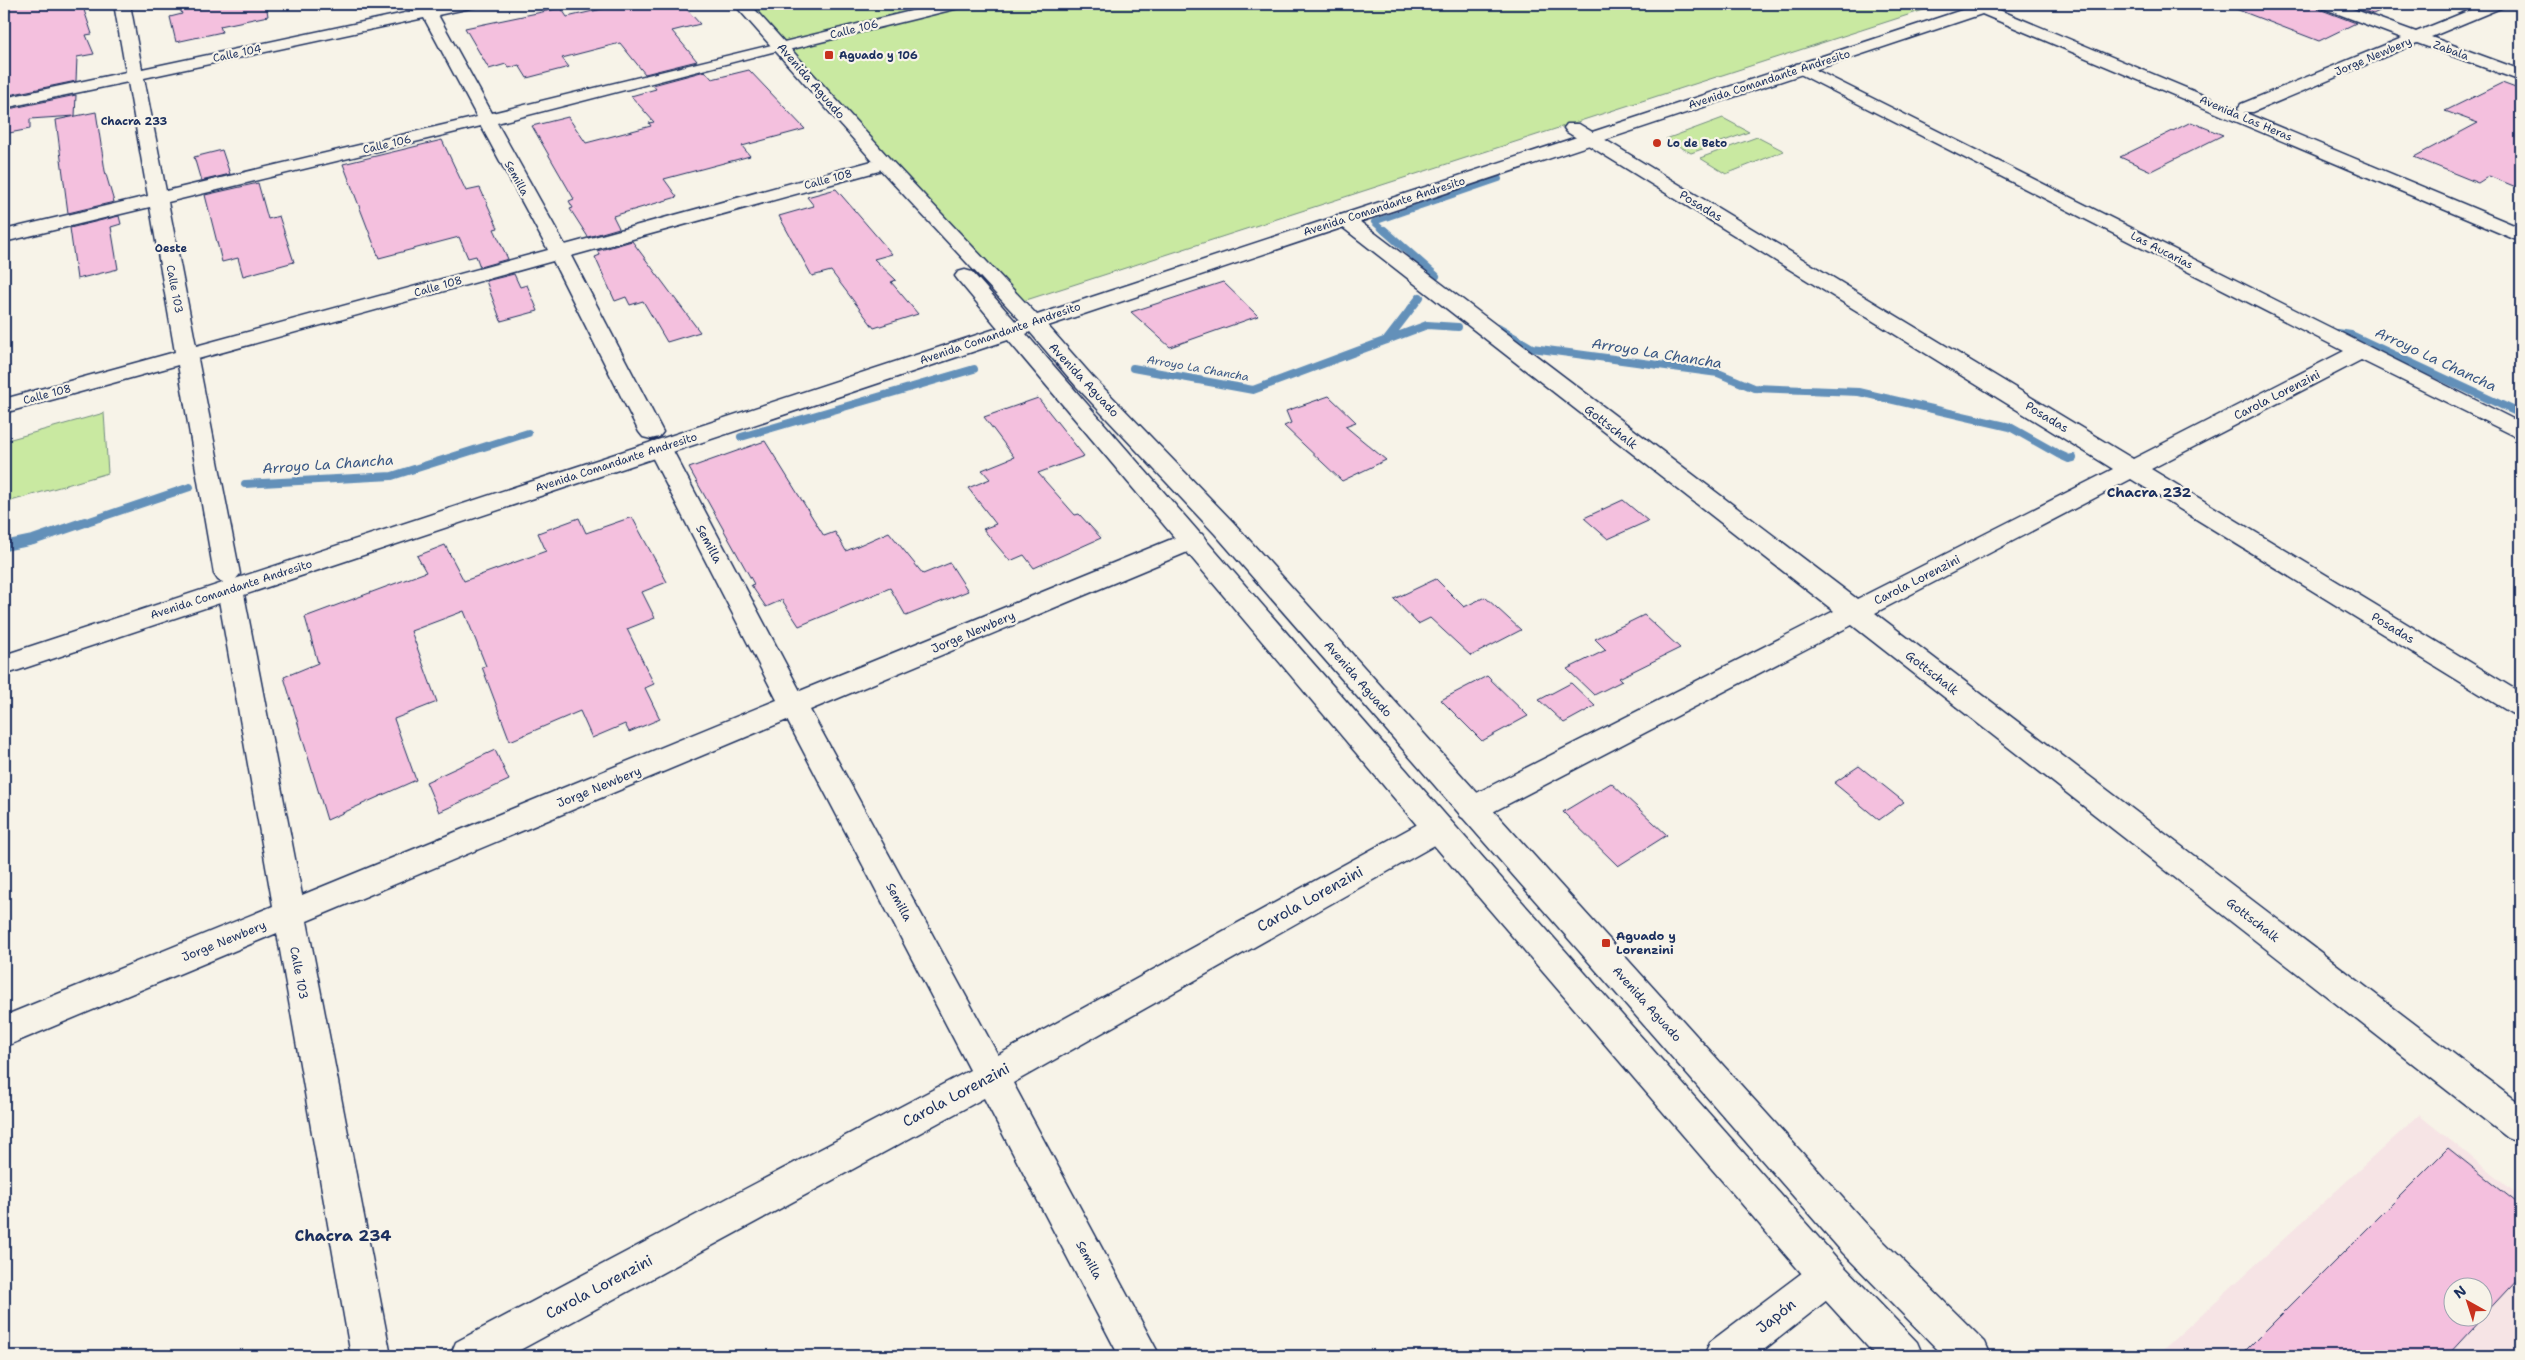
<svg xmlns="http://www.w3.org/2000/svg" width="2525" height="1360" font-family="'Shantell Sans',sans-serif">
	<rect width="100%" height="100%" fill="#f7f3e8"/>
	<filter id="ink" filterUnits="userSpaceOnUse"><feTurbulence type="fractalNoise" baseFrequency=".02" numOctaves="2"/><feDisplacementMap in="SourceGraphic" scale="10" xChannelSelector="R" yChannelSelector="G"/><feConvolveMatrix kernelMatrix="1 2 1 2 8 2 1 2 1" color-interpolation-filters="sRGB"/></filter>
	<g filter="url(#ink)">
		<path fill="#f6e4e5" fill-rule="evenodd" d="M2419,1115L2521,1197V1356H2156ZM2452,1288H2482V1318H2452Z"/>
		<path fill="#c9e9a1" stroke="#728c80" d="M748,4H1942L1017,303Z
			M1723,118L1749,132L1691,153L1666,139Z
			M1757,137L1784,151L1726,174L1700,158Z
			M104,413L108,473L4,503V441Z"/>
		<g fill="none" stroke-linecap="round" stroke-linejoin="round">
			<path stroke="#6490b9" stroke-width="6" d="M1385,232L1374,222L1499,179"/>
			<path stroke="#6490b9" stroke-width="8" d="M1384,230L1436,276
				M1498,328L1532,348L1718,373L1754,388L1859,392L2010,427L2058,454L2069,459L2073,458
				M2338,333L2351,335L2521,414
				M1387,340L1420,297
				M1133,368L1253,390L1427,325L1458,327
				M741,437L974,369
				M245,484L392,476L528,433
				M81,524L190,487"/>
			<path stroke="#6490b9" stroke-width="10" d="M4,546L33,540L85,522"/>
		</g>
		<path fill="#f4c0de" stroke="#1b2f5e" d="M4,4H82L92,34L86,35L94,54L77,57L76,81L4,96Z
			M178,4H266L268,16L220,26L222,32L176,42L170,17L182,14Z
			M624,4H682L700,24L672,31L697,61L645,74L620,43L562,58L569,67L527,78L519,65L509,68L506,64L489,69L465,28L561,8L567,17Z
			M2228,4H2315L2319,9L2356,23L2319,41L2228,6Z
			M2344,4H2394L2373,14Z
			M749,70L805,129L742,146L750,156L664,179L677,197L613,216L619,228L588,237L570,209L573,208L569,201L574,199L532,126L568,117L586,143L651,126L649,123L654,122L631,96L656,89L653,85L705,71L712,79Z
			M2502,83L2521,90V189L2489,176L2478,183L2414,157L2478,123L2445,111Z
			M76,95L75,116L30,119V129L4,134V110Z
			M96,112L105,171L114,202L68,213L56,120Z
			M2191,122L2223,135L2151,171L2120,157Z
			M442,140L466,191L480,188L498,228L494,229L508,259L480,267L476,256L468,258L459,237L379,258L343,164Z
			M222,150L230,174L201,181L194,157Z
			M258,183L268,219L279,216L294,262L243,276L238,258L222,262L205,195Z
			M836,189L892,254L874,259L896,280L891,282L918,314L874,328L831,271L812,276L779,216L814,206L807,197Z
			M119,216L121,224L111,227L118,269L77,279L70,228Z
			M632,241L670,292L700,332L667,342L643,301L630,305L626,297L615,301L595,257L600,255L597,251Z
			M514,274L520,287L527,285L538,311L501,321L486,281Z
			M1223,282L1258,316L1170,347L1131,312Z
			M1329,396L1356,422L1345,426L1386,460L1342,481L1284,426L1291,423L1286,411Z
			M1038,398L1084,456L1038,473L1075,515L1079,514L1101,538L1034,568L1024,555L1010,561L983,529L996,524L968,488L990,479L982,470L1014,457L984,417Z
			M765,441L824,536L835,532L846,551L889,532L923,574L950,563L968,591L906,616L890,588L799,626L782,600L766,607L751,585L754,584L689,468Z
			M1623,500L1648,521L1608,539L1584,518Z
			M632,517L667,582L642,592L655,618L627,629L654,684L645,688L660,719L629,732L625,724L592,738L580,711L510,741L482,667L486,666L464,611L411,631L437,702L394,719L416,780L327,820L284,677L318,663L305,617L426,572L417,556L445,545L464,581L546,551L538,533L579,518L586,533Z
			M1436,579L1464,607L1485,597L1521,630L1471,656L1430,618L1418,624L1394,599Z
			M1644,615L1680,648L1619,678L1622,681L1594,695L1567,669L1606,650L1595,639Z
			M1487,676L1528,716L1482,741L1441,700Z
			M1571,683L1595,706L1564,723L1539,700Z
			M495,750L509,780L439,812L426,782Z
			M1859,766L1904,802L1879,820L1834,783Z
			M1611,783L1667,835L1618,866L1563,812Z
			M2448,1148L2521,1206V1275L2482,1317V1288H2452V1318H2482L2447,1356H2240Z"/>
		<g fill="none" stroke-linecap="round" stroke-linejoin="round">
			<defs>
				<path id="minor" d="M114,4H130L142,69L419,10L416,4H432L433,7L449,4H478L475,7L438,15L492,113L940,4H966L963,7L780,52L776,51L497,123L565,245L872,161L879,163L881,167L879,171L571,256L663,432L659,437L651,439L643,437L639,432L553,261L198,359L240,574L234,581L239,583L243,589L302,895L777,700L647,447L651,442L659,440L667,442L671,447L800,691L1184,534L1193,532L1202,534L1206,540L1202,546L810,710L998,1055L1427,819L1438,816L1449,819L1453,828L1449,837L1013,1083L1160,1356H1119L984,1098L509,1356H450L456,1342L970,1070L787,720L307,921L391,1356H351L277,933L4,1047V1016L273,906L217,589L223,582L218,580L214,574L178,365L4,413V399L175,352L150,207L4,242V230L148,196L128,82L4,108V98L126,72ZM424,18L477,117L166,191L144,78ZM481,126L548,250L196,346L168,202Z
					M2317,4H2339L2416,32L2485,4H2506L2503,7L2431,37L2521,70V81L2417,43L2253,112H2241L2238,108L2241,104L2402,38L2320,7Z
					M1802,63L2521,423V439L2361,360L2151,469L2521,693V717L2511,713L2131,479L1875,613L2521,1105V1143L2508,1138L1852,625L1483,817L1472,821L1461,817L1457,809L1461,801L1834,611L1337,223L1334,219L1337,215H1351L1857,599L2113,469L1567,132L1564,128L1567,124H1579L2133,459L2344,351L1796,72L1794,68L1796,64Z
					M1828,1257L1841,1263L1847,1276L1841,1289L1756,1356H1704L1710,1342L1815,1263Z"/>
				<path id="secondary" d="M734,4H750L890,159L1037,315L1968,8L1967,4H2004L1997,9L2521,228V241L2514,239L1982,14L1048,326L1092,376L1233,522L1869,1227L1985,1342L1991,1356H1944L1843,1253L1215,534L1076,386L1030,332L1026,334L1449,819L1841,1263L1917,1342L1923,1356H1876L1815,1289L1427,837L1008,340L4,675V655L998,328L958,280L955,276L958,272L965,270L972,272L1016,322L1020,320L878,167Z"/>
			</defs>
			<use href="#minor" stroke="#1b2f5e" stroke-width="3"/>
			<use href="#secondary" stroke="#1b2f5e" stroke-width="3"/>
			<use href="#minor" fill="#f7f3e8" fill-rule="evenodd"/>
			<use href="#secondary" fill="#f7f3e8" fill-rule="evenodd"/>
		</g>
	</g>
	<g fill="#c8321e" stroke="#f7f3e8" stroke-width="2">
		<rect x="824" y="50" width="10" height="10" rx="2.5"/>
		<circle cx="1657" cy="143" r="5"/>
		<rect x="1601" y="938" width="10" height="10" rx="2.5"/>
	</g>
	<g text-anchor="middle" stroke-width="4.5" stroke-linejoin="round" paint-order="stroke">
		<g font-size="11" fill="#1b2f5e" stroke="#f7f3e8">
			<text transform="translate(854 29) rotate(-14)" y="4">Calle 106</text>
			<text transform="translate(2451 50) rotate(20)" y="4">Zabala</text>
			<text transform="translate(237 53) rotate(-12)" y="4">Calle 104</text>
			<text transform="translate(2373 56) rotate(-23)" y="4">Jorge Newbery</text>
			<text transform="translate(1769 79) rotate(-18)" y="4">Avenida Comandante Andresito</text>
			<text transform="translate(2246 118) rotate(23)" y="4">Avenida Las Heras</text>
			<text transform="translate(387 144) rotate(-13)" y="4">Calle 106</text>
			<text transform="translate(517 178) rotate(61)" y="4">Semilla</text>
			<text transform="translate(828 179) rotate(-15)" y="4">Calle 108</text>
			<text transform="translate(1384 206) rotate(-18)" y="4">Avenida Comandante Andresito</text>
			<text transform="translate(2162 250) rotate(27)" y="4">Las Aucarias</text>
			<text transform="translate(438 286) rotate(-16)" y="4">Calle 108</text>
			<text transform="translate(175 289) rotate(79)" y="4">Calle 103</text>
			<text transform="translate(1000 333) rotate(-19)" y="4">Avenida Comandante Andresito</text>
			<text transform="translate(47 394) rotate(-15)" y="4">Calle 108</text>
			<text transform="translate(616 462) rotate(-18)" y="4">Avenida Comandante Andresito</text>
			<text transform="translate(231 589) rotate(-18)" y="4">Avenida Comandante Andresito</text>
		</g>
		<g font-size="11" font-weight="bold" fill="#1b2f5e" stroke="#f7f3e8" text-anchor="start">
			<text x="839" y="59">Aguado y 106</text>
			<text x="1667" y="147">Lo de Beto</text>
		</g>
		<g font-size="11" font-weight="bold" fill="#1b2f5e" stroke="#f7f3e8">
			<text x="134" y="125">Chacra 233</text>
			<text x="171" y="252">Oeste</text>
		</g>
		<g font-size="11" font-style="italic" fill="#395784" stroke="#f7f3e8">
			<text transform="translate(1198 368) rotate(10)" y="4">Arroyo La Chancha</text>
		</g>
		<g font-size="12" fill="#1b2f5e" stroke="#f7f3e8">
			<text transform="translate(811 81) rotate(49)" y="4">Avenida Aguado</text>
			<text transform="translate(1701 206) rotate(31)" y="4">Posadas</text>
			<text transform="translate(1084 380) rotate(47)" y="4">Avenida Aguado</text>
			<text transform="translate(2277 395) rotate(-27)" y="4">Carola Lorenzini</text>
			<text transform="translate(2047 417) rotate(31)" y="4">Posadas</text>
			<text transform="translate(1611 427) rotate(38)" y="4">Gottschalk</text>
			<text transform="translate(709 544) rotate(62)" y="4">Semilla</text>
			<text transform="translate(1917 580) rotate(-27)" y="4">Carola Lorenzini</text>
			<text transform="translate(2393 628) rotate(31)" y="4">Posadas</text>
			<text transform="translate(973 632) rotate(-23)" y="4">Jorge Newbery</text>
			<text transform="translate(1932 673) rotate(38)" y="4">Gottschalk</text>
			<text transform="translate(1358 679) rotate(49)" y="4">Avenida Aguado</text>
			<text transform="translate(599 787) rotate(-22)" y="4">Jorge Newbery</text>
			<text transform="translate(899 902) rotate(62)" y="4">Semilla</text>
			<text transform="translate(2253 920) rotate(38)" y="4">Gottschalk</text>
			<text transform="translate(224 941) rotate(-22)" y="4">Jorge Newbery</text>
			<text transform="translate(299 973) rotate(79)" y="4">Calle 103</text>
			<text transform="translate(1647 1004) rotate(48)" y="4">Avenida Aguado</text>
			<text transform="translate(1089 1260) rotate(62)" y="4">Semilla</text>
		</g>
		<g font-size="12" font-weight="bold" fill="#1b2f5e" stroke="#f7f3e8" text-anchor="start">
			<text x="1616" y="940">Aguado y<tspan x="1616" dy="14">Lorenzini</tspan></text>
		</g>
		<g font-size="14" font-style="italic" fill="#395784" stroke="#f7f3e8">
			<text transform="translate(1657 353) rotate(9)" y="5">Arroyo La Chancha</text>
			<text transform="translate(2436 359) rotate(25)" y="5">Arroyo La Chancha</text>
			<text transform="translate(328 464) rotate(-4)" y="5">Arroyo La Chancha</text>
		</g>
		<g font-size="14" font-weight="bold" fill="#1b2f5e" stroke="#f7f3e8">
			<text x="2149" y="497">Chacra 232</text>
		</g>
		<g font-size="15" fill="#1b2f5e" stroke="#f7f3e8">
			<text transform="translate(1310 899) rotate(-29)" y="5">Carola Lorenzini</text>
			<text transform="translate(956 1095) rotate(-28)" y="5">Carola Lorenzini</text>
			<text transform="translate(599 1287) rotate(-28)" y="5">Carola Lorenzini</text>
			<text transform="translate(1776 1316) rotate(-38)" y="5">Japón</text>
		</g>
		<g font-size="16" font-weight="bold" fill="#1b2f5e" stroke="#f7f3e8">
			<text x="343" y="1241">Chacra 234</text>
		</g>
	</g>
	<rect width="2525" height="1360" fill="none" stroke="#f7f3e8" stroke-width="20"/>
	<rect x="10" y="10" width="2505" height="1340" fill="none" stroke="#1b2f5e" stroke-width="2" filter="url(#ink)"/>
	<g transform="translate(2468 1302) rotate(321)"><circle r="24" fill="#f7f3e8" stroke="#9fa5b1"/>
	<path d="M0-4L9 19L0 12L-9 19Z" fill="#c8321e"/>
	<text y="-8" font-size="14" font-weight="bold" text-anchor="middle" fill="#1b2f5e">N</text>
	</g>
</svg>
